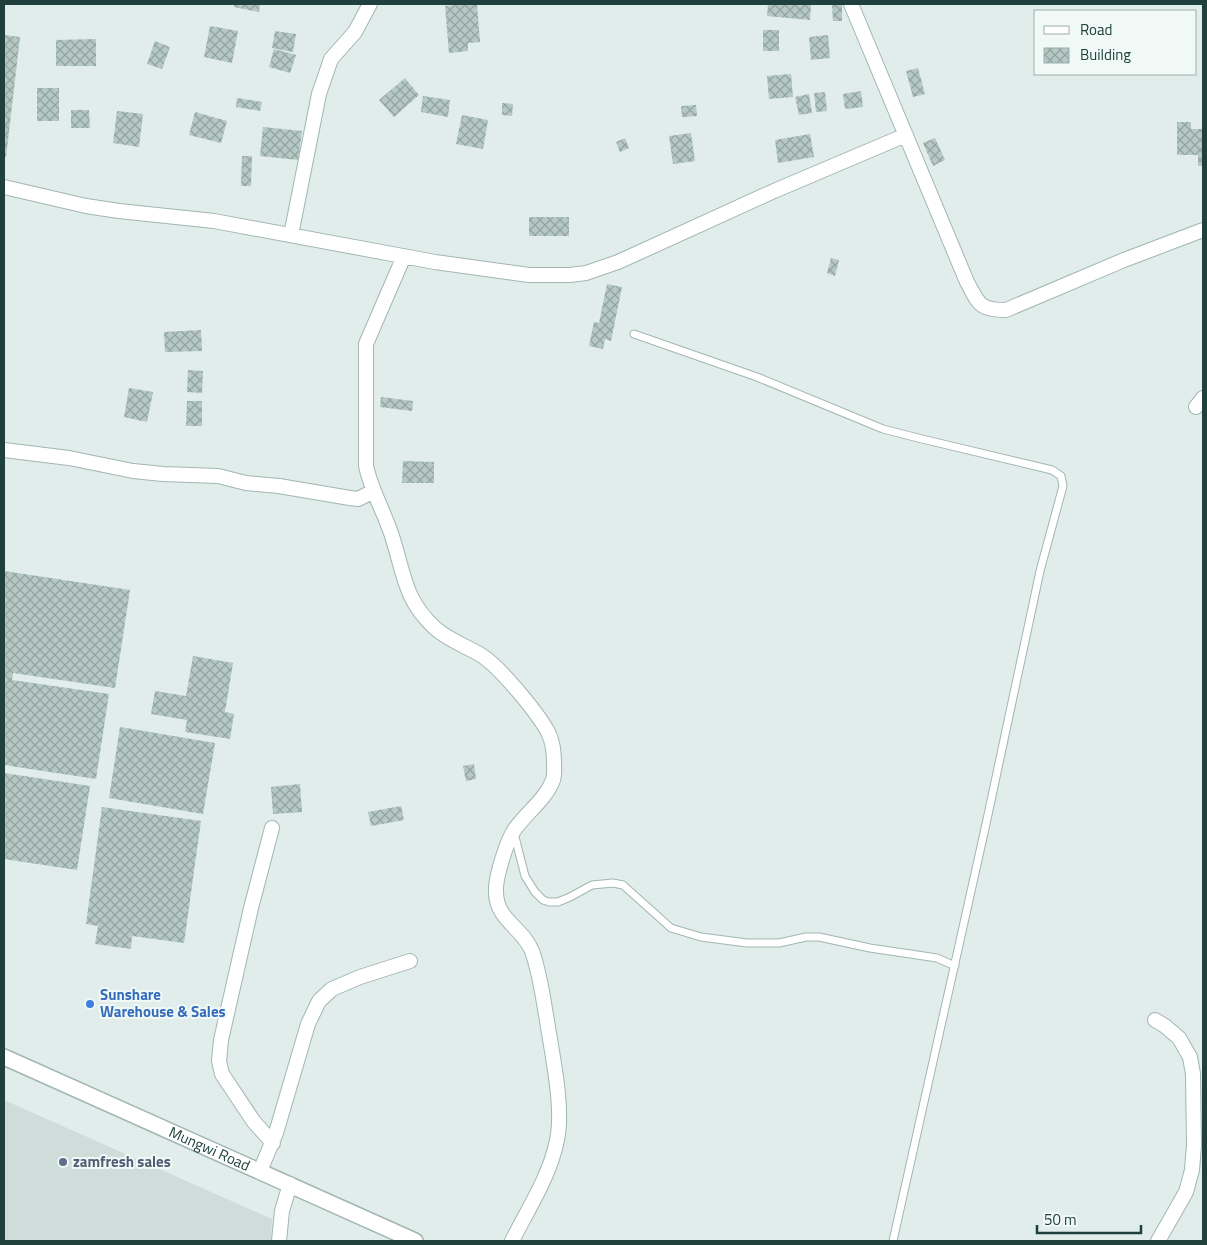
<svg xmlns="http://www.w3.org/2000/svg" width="1207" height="1245" font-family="'Titillium Web',sans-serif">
	<defs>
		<pattern id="building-cross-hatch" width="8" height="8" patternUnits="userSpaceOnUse" patternTransform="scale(1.25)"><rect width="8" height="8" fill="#b5c8c3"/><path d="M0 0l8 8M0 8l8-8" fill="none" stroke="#93a4a0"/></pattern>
	</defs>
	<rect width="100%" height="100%" fill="#e0edea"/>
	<path fill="#ceddd9" d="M4,1100L272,1219L271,1241H4Z"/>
	<path fill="url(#building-cross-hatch)" d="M235,4H260L259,12L234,7Z
		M457,4H477L480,42L468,43V51L449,53L445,6L457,5Z
		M768,4H811L810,20L767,16Z
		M832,4H842V21H833Z
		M210,26L238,31L232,63L204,57Z
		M763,30H779V51H763Z
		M275,31L296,34L293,52L272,48Z
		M4,35L20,37L6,157H4Z
		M828,35L830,58L811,60L809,37Z
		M96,39V66H56V40Z
		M155,41L170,47L162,69L147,64Z
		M274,49L296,55L290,73L269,67Z
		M918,68L925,94L913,97L906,71Z
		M791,74L793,97L769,99L767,76Z
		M405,78L419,95L394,117L379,100Z
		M37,88H59V121H37Z
		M861,91L863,107L845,109L843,94Z
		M825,92L827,111L816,112L814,93Z
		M809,94L812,113L799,115L795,97Z
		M423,96L450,100L448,117L421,112Z
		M237,98L262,102L260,111L236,107Z
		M502,103L513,104L512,116L502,115Z
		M696,105L697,116L682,117L681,106Z
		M71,110H89L90,128H71Z
		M117,111L143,114L139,147L113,143Z
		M195,112L227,121L221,143L189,135Z
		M462,115L488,120L483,149L456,144Z
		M1177,122H1191V129H1203V166H1198V155H1177Z
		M263,127L302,131L298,160L260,156Z
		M691,133L695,161L673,164L669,136Z
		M810,134L814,157L778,163L775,140Z
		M625,138L629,148L620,152L616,142Z
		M935,138L945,160L933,166L923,143Z
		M242,156H252L251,186H241Z
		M529,217H569V236H529Z
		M831,258L839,260L835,276L827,273Z
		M607,284L622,287L611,341L605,339L603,349L589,346L594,322L599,323Z
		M201,330L202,351L165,352L164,332Z
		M188,370L203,371L202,393L187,392Z
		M129,388L153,392L147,422L124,417Z
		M381,397L413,401L412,411L380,407Z
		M187,401H202V426H186Z
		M403,461L434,462V483H402Z
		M4,571L130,590L115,688L13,673L12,680L109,694L96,779L4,765Z
		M193,656L233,663L225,712L234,714L230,739L185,732L187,720L151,714L155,691L186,696Z
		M120,727L215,743L203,814L109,798Z
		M474,764L476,779L466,781L463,766Z
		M4,773L90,786L77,870L4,859Z
		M300,784L302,812L273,814L271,787Z
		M401,806L404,820L371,826L368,812Z
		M102,807L201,821L184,943L132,936L131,949L95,944L98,926L86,924Z"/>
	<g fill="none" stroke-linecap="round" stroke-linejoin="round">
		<defs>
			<path id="service" d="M634,334L757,377L883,429L918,438L1052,470L1061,476L1063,486L1040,571L986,824L893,1241
				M514,833L525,876L535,892L543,900L549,902H558L570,897L592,885L613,883L623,885L671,928L701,937L747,943H779L806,937H819L870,948L937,958L955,966"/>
			<path id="minor" d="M851,4L967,282C979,304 979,310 1006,310L1124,260L1203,230
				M4,187L86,206L119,211L214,221L435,262L529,275H570L586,273L618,262L774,191L906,135
				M291,235L319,94L331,59L355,32L370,4
				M404,256L366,344V466C371,489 383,510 391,533C404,571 403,599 435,628C448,640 466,646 481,655C500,667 537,712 548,732C552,740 554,753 554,762C554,768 555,774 553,780C546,799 527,812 515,829C507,840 495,878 496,892C496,920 523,928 532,951C540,973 543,998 547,1021C552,1054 564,1108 557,1140C550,1176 528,1209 512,1241
				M1196,407L1203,398
				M4,450L69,458L133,471L163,474L218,476L246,483L279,486L350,498L358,499L374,491
				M272,828L251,908L221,1040L219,1061L222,1074L254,1122L273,1143
				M1155,1020L1165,1026L1179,1038L1190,1057L1193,1074L1194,1145L1192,1170L1186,1192L1158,1241
				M260,1171L276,1133L308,1024L319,1001L332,989L360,977L410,961
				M279,1241L282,1211L290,1184"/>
			<g id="tertiary">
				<path id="s1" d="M4,1057L415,1241"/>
			</g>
		</defs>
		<use href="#service" stroke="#a2b6b2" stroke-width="9"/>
		<use href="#minor" stroke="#a2b6b2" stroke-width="16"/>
		<use href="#tertiary" stroke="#a2b6b2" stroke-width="18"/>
		<use href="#service" stroke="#fff" stroke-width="7"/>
		<use href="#minor" stroke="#fff" stroke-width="14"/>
		<use href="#tertiary" stroke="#fff" stroke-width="15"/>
	</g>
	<circle fill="#3f7fe0" stroke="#f1f9f7" stroke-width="2" cx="90" cy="1004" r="5"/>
	<circle fill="#5c6f8a" stroke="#f1f9f7" stroke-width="2" cx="63" cy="1162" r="5"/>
	<g text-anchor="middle" stroke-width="4" stroke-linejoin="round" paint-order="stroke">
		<g font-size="15" font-weight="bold" fill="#366cbe" stroke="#f1f9f7" text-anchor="start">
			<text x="100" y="1000">Sunshare<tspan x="100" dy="17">Warehouse &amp; Sales</tspan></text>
		</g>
		<g font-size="15" fill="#1f403c" stroke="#f1f9f7">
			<text dy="5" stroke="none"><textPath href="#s1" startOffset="225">Mungwi Road</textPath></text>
		</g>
		<g font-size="15" font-weight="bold" fill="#4e5e75" stroke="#f1f9f7" text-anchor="start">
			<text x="73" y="1167">zamfresh sales</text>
		</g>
	</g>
	<rect width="1207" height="1245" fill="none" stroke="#1f403c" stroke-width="10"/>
	<rect x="1034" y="10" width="162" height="65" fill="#f1f9f7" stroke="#9dafac"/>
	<rect x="1044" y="26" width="25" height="8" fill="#ffffff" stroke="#9dafac"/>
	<text x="1080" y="35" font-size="15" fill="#1f403c">Road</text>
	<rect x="1044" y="48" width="25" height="15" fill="url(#building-cross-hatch)" stroke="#9dafac"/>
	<text x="1080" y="60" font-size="15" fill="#1f403c">Building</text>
	<path d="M1037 1225v8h104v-8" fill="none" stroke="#1f403c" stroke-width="2.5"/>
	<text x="1044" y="1225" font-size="15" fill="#1f403c" stroke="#f1f9f7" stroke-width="4" paint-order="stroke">50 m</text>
</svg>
